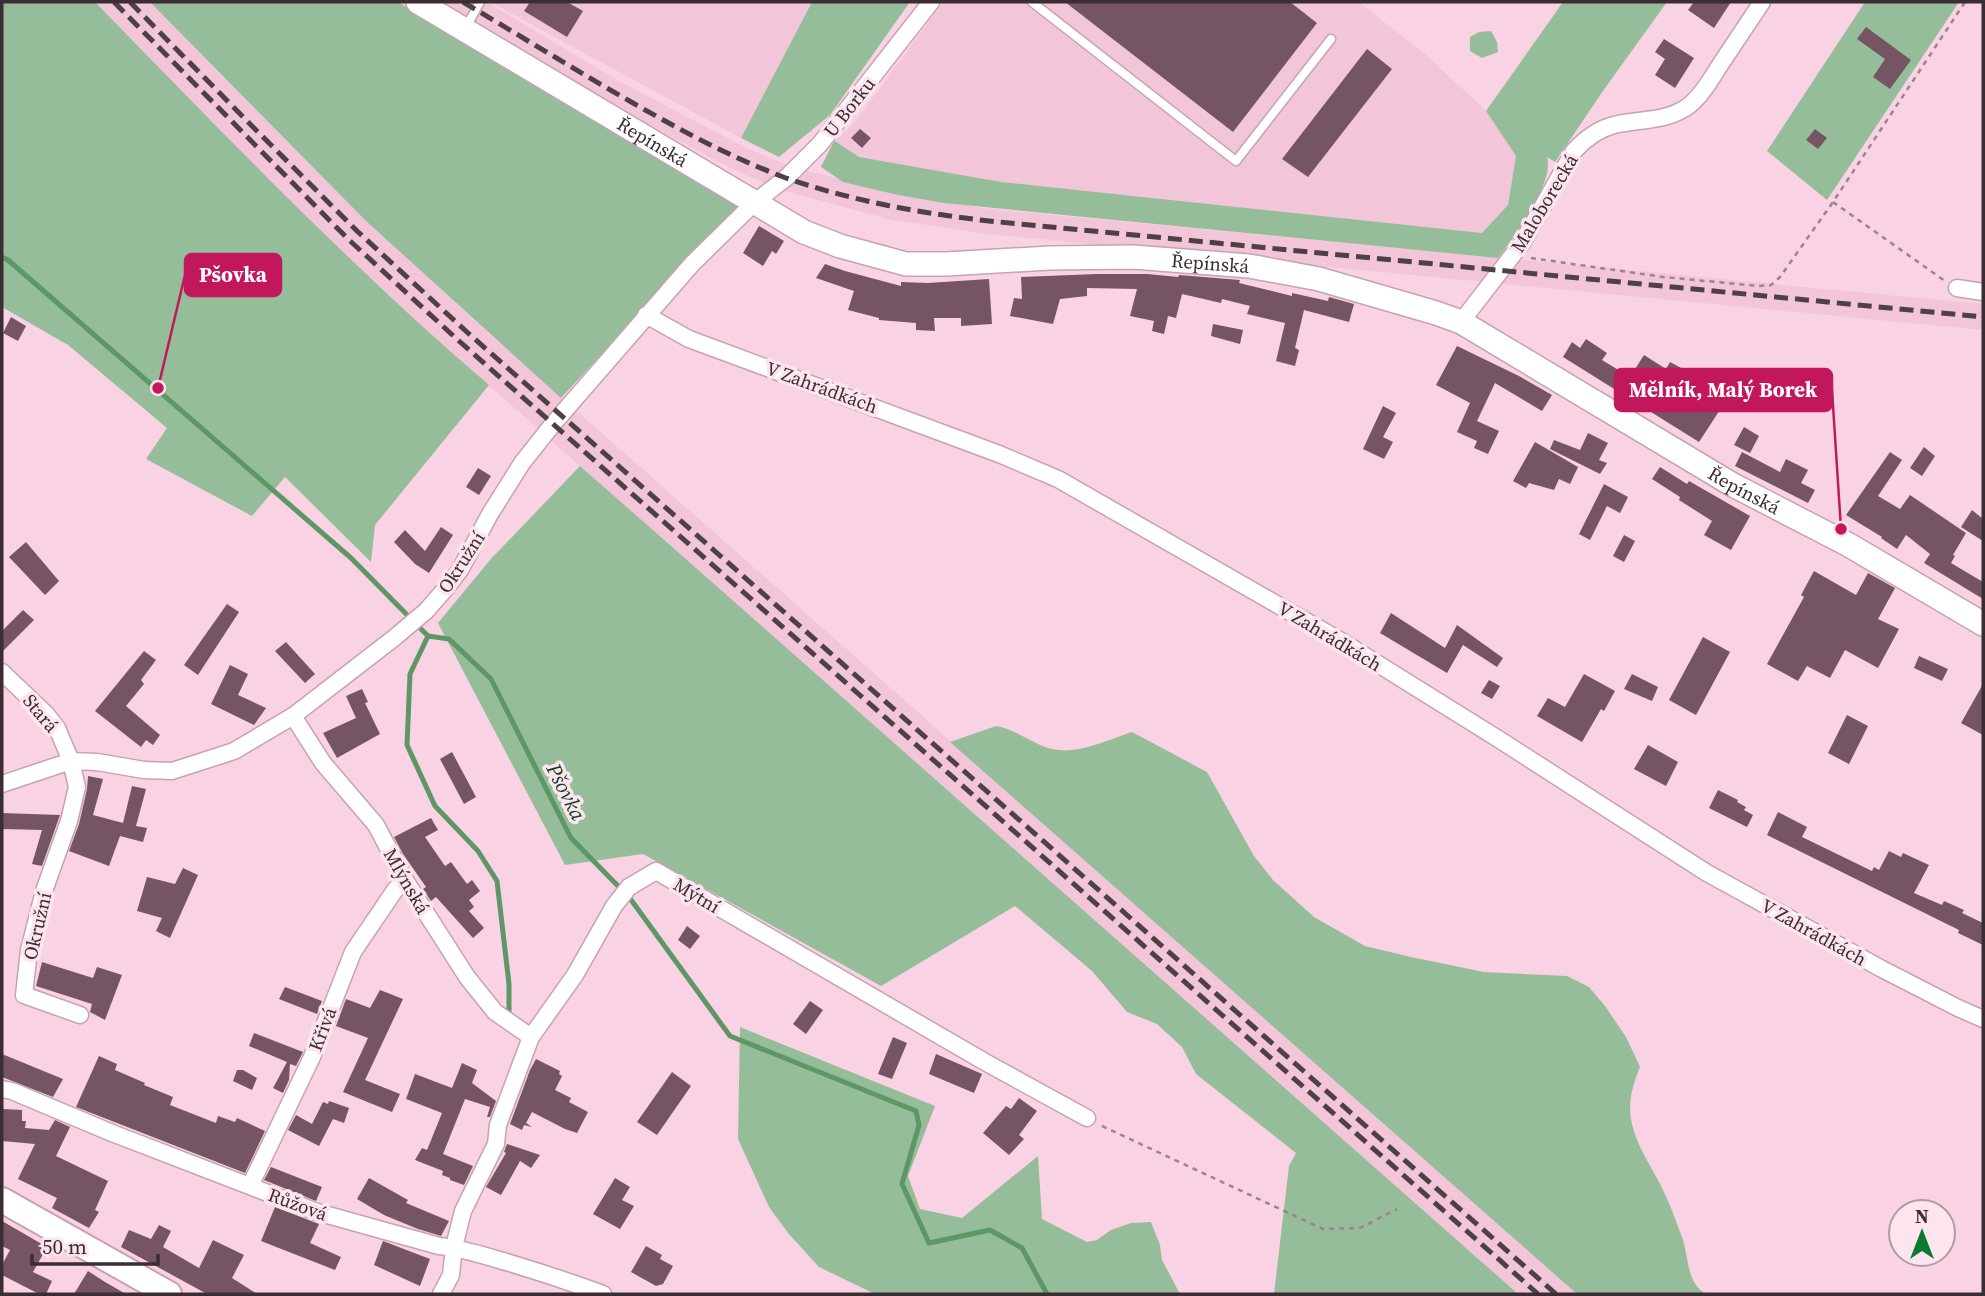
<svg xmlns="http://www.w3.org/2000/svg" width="1985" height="1296" font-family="'Source Serif 4',serif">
	<rect width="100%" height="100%" fill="#f9d3e3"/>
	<path fill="#f2c5d9" d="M95,2H150L366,221L477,323L1577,1294H1518L451,352L339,249L233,144Z
		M438,2H487L619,81L744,147L790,166L898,195L990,209L1983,304V330L988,234L892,220L781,190L734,170L607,102Z
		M490,2H812L741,138Z
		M943,2H1359L1426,55L1486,111L1516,156L1508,205L1483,233L1001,182L859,157L835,141L855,122Z"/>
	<path fill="#95bd9a" d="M2,2H95C223,133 349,265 489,385L375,525L371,562L285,477L252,516L146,459L167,428L68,345L2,307Z
		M150,2H398L740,204L561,398L366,221Z
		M812,2H910L830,115L779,157L741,138Z
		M1563,2H1667L1605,88L1555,162L1547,157C1555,182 1514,238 1498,258L944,203L898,195L843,182L821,167L833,143L835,141L859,157L1001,182L1482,233L1508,205L1516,156L1486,111Z
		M1865,2H1959L1827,200L1767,151Z
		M1491,31L1497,42L1498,52L1482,58L1470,51V37L1479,32Z
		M580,466L679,553L1518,1294H1274L1289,1166L1296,1153L1196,1074L1182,1047L1157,1024L1127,1012L1092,971L1015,906L881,986L643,854L565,865L438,623L490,560Z
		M996,726C1016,729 1032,744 1052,749C1078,755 1107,740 1132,732L1207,772L1254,856L1273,880L1314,917L1365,946L1411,957L1484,972L1567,976L1589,987L1605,1006L1626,1037L1640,1067C1633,1085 1628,1099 1631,1119C1635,1145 1653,1168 1664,1192C1671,1206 1676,1222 1682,1237C1689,1256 1686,1283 1706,1294H1577L950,742Z
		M740,1027L935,1106L908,1176L920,1209L962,1218L1038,1156L1042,1219L1087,1242L1097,1240L1111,1230L1131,1223L1151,1222L1160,1245L1162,1260L1180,1294H875L819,1267L788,1233L769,1207L738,1139Z"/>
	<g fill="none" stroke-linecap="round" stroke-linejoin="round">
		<path stroke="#5d9766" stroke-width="5" d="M2,257L8,260L351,558L428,636L449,639L491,679L571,838L620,888
			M428,636L410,674L407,745L435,806L478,851L497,881L509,984V1012
			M629,897L730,1036L916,1111L919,1125L902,1184L929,1243L990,1230L1022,1248L1047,1294"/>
	</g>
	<path fill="#755563" d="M530,2H567L583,11L567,37L524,11Z
		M1065,2H1290L1317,23L1233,132Z
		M1694,2H1731L1714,28L1688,10Z
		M1866,27L1911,60L1890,89L1873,77L1885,59L1857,39Z
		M1664,39L1694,58L1675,88L1655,75L1665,59L1655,52Z
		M1367,49L1392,69L1308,177L1282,159Z
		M860,129L871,138L862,148L851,138Z
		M1815,129L1827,138L1818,149L1806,140Z
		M759,226L784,241L776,254L772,251L763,266L743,253Z
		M825,264L845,271L901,286V282L928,283L989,279L992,324L961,326V318H934L935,331L916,330V323L879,320V318L848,310L854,291L816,278Z
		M1097,274H1147L1178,277L1179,275L1240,280L1239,283L1292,296V293L1328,301L1329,297L1354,304L1349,322L1304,310L1295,348L1299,350L1295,366L1276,361L1285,323L1247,314L1250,306L1222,299L1221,303L1182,294L1176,318L1168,316L1164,334L1152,331L1154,321L1130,316L1137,289L1087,288V296L1060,299L1053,324L1010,316L1014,298L1022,299L1021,277Z
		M11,317L26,326L18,341L3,333Z
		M1213,324L1243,330L1240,344L1211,336Z
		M1586,339L1607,353L1602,360L1630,377L1644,355L1666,369L1670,362L1685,370L1679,379L1708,399L1716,387L1729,396L1699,442L1563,357L1572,342L1580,348Z
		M1457,346L1519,376L1552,395L1542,411L1495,383L1477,421L1499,431L1488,454L1474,448L1477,441L1457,432L1470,403L1436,385Z
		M1383,406L1396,413L1383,437L1393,442L1384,459L1363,449Z
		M1744,427L1759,436L1750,453L1734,445Z
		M1588,433L1608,443L1599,460L1607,463L1600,474L1550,449L1554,440L1580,450Z
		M1535,442L1578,467L1570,484L1559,479L1554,490L1529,483L1526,488L1513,481Z
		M1924,447L1935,456L1922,476L1910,468Z
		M1742,452L1780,472L1786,459L1808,470L1801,483L1815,490L1808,503L1735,466Z
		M1890,452L1902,460L1878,496L1900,509L1910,495L1966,533L1953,555L1955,556L1951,563L1983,582V599L1924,563L1930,554L1906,535L1897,549L1881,538L1882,537L1846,515Z
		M1660,467L1687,484L1689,481L1750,516L1731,550L1704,535L1712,521L1679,500L1680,497L1652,479Z
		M478,468L491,476L479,495L466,487Z
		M1604,484L1628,497L1620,513L1607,506L1590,540L1579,534Z
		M1972,510L1983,519V541L1961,527Z
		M441,527L453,535L429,573L415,564L394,542L405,530L425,551Z
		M1624,535L1635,541L1624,562L1613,556Z
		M26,542L59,581L45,595L9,557Z
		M1814,571L1856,595L1868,573L1895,588L1878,619L1899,629L1878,668L1845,650L1830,678L1807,666L1798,681L1767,664L1804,597L1801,595Z
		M227,604L239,612L198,675L184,665Z
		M23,610L34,620L2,652V631Z
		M1391,613L1445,648L1457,625L1503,658L1497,667L1463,645L1447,673L1380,633Z
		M1703,637L1730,652L1696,715L1669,700Z
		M286,642L315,674L305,683L275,651Z
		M144,651L156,660L141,680L144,684L126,706L160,735L153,745L146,740L141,747L95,711Z
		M1919,656L1948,669L1942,681L1914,668Z
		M230,665L248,674L238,695L266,708L254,725L211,704Z
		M1584,674L1615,691L1604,711L1601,709L1582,742L1537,716L1548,698L1565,707Z
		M1632,674L1658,687L1652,701L1624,689Z
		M1489,680L1500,686L1492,699L1481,693Z
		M1983,684V735L1961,723Z
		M362,689L368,702L365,703L380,734L337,758L323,733L356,718L346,696Z
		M1847,715L1868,726L1849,764L1828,753Z
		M1648,745L1678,762L1666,786L1634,769Z
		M452,752L476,797L464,804L440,759Z
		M88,776L103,779L93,815L123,823L132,786L146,789L136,826L147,828L143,842L120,836L109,866L69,851L79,824L87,789Z
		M1718,790L1738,800L1737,802L1746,807L1744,810L1753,815L1747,827L1709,808Z
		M1778,812L1807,827L1802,837L1872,871L1874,867L1879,870L1889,851L1901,857L1903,853L1929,865L1914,893L1942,905L1944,901L1964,910L1962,913L1983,923V945L1958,933L1959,930L1767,835Z
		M2,813L60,815L42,866L32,864L42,830L2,829Z
		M431,818L438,830L425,837L445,866L451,862L467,884L472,880L480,891L469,900L474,907L469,911L484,928L473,938L436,897L431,901L423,889L426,887L403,854L394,837Z
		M183,868L198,875L170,938L156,931L162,918L137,911L147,877L175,884Z
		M687,926L700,936L690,949L678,940Z
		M42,962L93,978L97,967L122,975L105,1020L90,1012L92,1004L36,986Z
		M285,987L322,1001L317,1014L279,999Z
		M380,990L403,999L365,1080L400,1094L392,1112L343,1092L368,1038L336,1026L346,999L370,1008Z
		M810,1001L823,1010L806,1034L793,1024Z
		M254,1033L303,1052L296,1066L290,1064L289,1080L283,1093L273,1088L287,1062L249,1046Z
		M893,1037L907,1043L892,1079L878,1074Z
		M2,1054L63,1079L53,1097L2,1077Z
		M936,1054L982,1074L974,1093L929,1074Z
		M99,1056L117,1064L115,1070L145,1083L144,1085L173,1097L170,1105L216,1123L218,1116L235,1122L237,1118L265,1131L245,1173L76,1107Z
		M536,1059L560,1071L559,1074L562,1076L555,1090L571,1098L569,1102L588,1112L577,1133L565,1129L532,1112L526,1123L532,1127L524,1125L522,1130L510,1124L530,1070Z
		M462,1063L477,1070L472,1083L496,1101L490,1117H487L490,1107L465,1099L443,1154L473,1166L464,1185L450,1180V1178L442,1175L443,1171L415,1160L422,1148L427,1150L442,1113L406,1099L415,1074L452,1088Z
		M237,1070H243L257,1078L252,1090L233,1081Z
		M672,1072L691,1086L657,1135L637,1122Z
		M1019,1098L1037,1111L1019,1135L1024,1139L1009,1155L983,1133L1006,1106L1011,1109Z
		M329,1101L349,1108L344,1123L333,1119L319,1146L288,1130L296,1115L312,1124L323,1102L328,1104Z
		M3,1109L22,1110V1121H26L25,1128L49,1130L55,1120L70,1127L56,1156L108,1181L95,1210L99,1212L89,1228L52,1208L57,1198L18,1179L35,1144L2,1141Z
		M507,1144L540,1155L531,1168L520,1161L501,1195L486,1187L506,1153L504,1152Z
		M271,1167L322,1187L316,1201L264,1180Z
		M369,1178L408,1200L406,1203L449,1221L441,1236L418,1229L384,1215L357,1199Z
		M615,1178L630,1187L622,1200L634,1206L620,1229L593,1214Z
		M275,1207L319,1224L310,1243L341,1257L335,1270L261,1241Z
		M2,1221L47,1247L33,1272L52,1281L46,1294H39L2,1275V1265L10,1250L2,1246Z
		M159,1225L171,1231L163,1247L199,1268L213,1240L244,1255L232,1278L257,1294H207L121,1247L129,1230L151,1239Z
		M383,1241L430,1259L420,1286L374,1265Z
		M646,1246L662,1255L660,1259L673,1266L663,1284L656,1286L631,1272Z
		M88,1271L105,1282L126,1294H74Z"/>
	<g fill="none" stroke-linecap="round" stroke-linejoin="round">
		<defs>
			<path id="lane" d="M1032,2L1236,161L1331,39
				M466,27L480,2"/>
			<path id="street" d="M1957,288L1983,292
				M646,315L689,339L999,454L1058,479L1346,644L1500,740L1707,873L1882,969L1958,1008L1983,1019
				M1461,322L1522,243L1574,151C1586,138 1598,129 1614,125C1639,119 1665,122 1687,107C1701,97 1711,79 1720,65C1734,44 1748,23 1762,2
				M2,672L46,714L57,728L71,761L77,787L69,821L44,891L29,950L24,995L80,1015
				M293,716L323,763L376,825L405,880L467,977L495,1012L531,1037
				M2,784L71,761L97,762L144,770L172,771L234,751L293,716L394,638L426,611L447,587L460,570L490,514L522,463L553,424L692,264L755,202L786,178L820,144L931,2
				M2,1089L12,1091L112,1133L317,1212L439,1246C461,1248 482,1255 503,1261C537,1271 570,1282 603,1294
				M250,1186L312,1057L353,952L395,890L405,880
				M441,1294L451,1275L454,1247L463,1211L496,1144L498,1125L531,1037L575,975L614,906L629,887L656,871L985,1062L1087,1118"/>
			<g id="secondary">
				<path id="s1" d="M418,2L804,232L840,246L906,264H946L1050,258L1133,257L1249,266L1319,279L1436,313L1461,322L1733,485L1849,545L1983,624"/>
			</g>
			<path id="primary" d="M2,1200L169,1294"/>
		</defs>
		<use href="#lane" stroke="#c6a2b2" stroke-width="11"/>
		<use href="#street" stroke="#c6a2b2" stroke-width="19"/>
		<use href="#secondary" stroke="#c6a2b2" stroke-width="26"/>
		<use href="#primary" stroke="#c6a2b2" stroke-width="28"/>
		<path stroke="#9d838e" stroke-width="2.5" stroke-dasharray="5 5" stroke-linecap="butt" d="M1833,202L1945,281
			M1531,258L1663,277L1759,286L1771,285L1780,277L1833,202L1965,2
			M1102,1126L1323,1229L1360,1228L1397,1209"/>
		<use href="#lane" stroke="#fff" stroke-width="8"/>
		<use href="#street" stroke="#fff" stroke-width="16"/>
		<use href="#secondary" stroke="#fff" stroke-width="23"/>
		<use href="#primary" stroke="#fff" stroke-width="24"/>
		<path stroke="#4f3f46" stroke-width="5" stroke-dasharray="14 7" stroke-linecap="butt" d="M114,2L348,239L459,341L1538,1294
			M130,2L252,126L357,231L468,333L1556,1294
			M463,2C519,35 575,70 633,103C682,131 732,158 786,178C852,201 920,213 989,221L1983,317"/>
	</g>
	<g text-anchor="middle" stroke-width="7" stroke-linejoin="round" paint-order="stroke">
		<g font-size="19" fill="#3b2d33" stroke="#fde5ef">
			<text transform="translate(849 107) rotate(-52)" y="7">U Borku</text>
			<text dy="7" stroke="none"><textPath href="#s1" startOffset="273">Řepínská</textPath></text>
			<text transform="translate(1544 203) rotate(-59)" y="7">Maloborecká</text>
			<text dy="7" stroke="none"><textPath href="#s1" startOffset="861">Řepínská</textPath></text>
			<text transform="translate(822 387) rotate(20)" y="7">V Zahrádkách</text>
			<text dy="7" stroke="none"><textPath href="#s1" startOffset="1449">Řepínská</textPath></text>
			<text transform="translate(461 562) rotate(-57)" y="7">Okružní</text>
			<text transform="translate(1330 636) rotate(31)" y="7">V Zahrádkách</text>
			<text transform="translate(41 713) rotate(50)" y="7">Stará</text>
			<text transform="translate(407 881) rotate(60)" y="7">Mlýnská</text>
			<text transform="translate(697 895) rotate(31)" y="7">Mýtní</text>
			<text transform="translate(37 926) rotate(-77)" y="7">Okružní</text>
			<text transform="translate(1814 932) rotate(29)" y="7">V Zahrádkách</text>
			<text transform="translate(322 1029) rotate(-69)" y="7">Křivá</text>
			<text transform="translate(298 1204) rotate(20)" y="7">Růžová</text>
		</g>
		<g font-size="21" font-style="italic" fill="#123e1c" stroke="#fde5ef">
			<text transform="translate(566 792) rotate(63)" y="7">Pšovka</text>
		</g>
	</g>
	<path fill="none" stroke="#c2185b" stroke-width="2.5" d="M158 388L185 275M1841 529L1832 390"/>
	<g fill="#c2185b" stroke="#fde5ef" stroke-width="2.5">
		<circle cx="158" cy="388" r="7"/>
		<circle cx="1841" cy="529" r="7"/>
	</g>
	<g fill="#c2185b" stroke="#c2185b" stroke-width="2.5">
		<rect x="185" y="254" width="96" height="42" rx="7"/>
		<rect x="1615" y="369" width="217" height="42" rx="7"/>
	</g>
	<g font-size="21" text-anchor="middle" font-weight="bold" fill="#fff">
		<text x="233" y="282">Pšovka</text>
		<text x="1723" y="397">Mělník, Malý Borek</text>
	</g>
	<rect width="1985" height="1296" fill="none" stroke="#3b2d33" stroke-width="7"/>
	<g transform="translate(1922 1233)"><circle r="33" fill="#fde5ef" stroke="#af9ba4" stroke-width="2"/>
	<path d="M0-5L12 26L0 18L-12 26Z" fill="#087b31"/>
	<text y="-10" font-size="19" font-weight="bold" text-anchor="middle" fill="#3b2d33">N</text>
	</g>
	<path d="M32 1254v10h126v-10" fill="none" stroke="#3b2d33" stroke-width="3.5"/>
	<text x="42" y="1254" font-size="21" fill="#3b2d33" stroke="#fde5ef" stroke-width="5" paint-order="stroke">50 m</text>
</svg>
